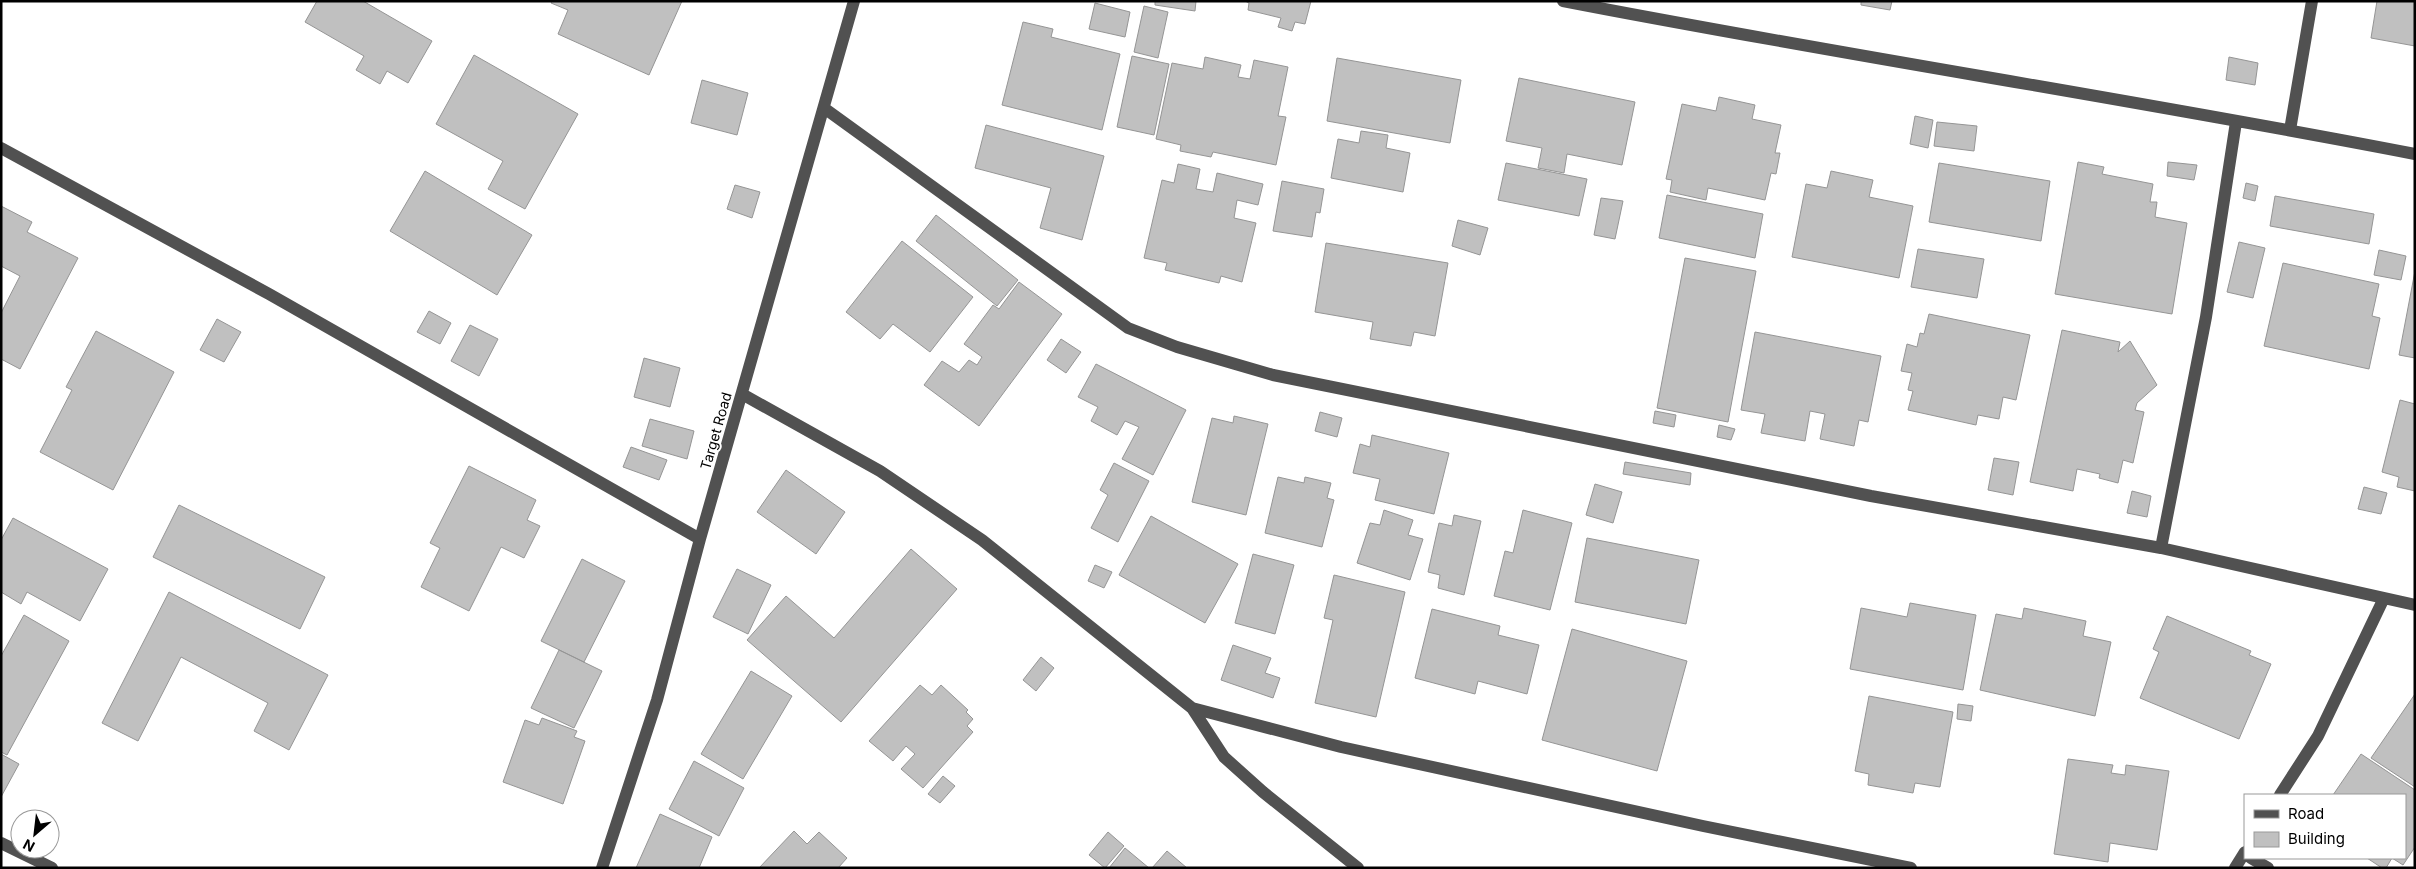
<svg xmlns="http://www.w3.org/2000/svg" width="2416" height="869" font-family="Inter,sans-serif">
	<rect width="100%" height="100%" fill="#fff"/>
	<path fill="#c0c0c0" stroke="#959595" d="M317,1H363L432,41L408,83L387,71L380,84L356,70L364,56L305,22Z
		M552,1H682L649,75L558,34L568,10L551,3Z
		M1155,1H1196L1195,11L1155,5Z
		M1245,1H1311L1305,24L1295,22L1292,31L1278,27L1281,18L1248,10L1249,3Z
		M1861,1H1892L1890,10L1861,5Z
		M2377,1H2415V46L2371,38Z
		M1095,3L1130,12L1125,37L1089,29Z
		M1144,6L1168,12L1158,58L1134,52Z
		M1023,22L1053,29L1051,37L1120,54L1102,130L1002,105Z
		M474,55L578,114L525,209L488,189L503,161L436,124Z
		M1132,56L1169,64L1154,135L1117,127Z
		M1205,57L1241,65L1238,77L1250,79L1254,60L1288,67L1278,116L1286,117L1276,165L1213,152L1211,157L1180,151L1181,145L1156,139L1172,63L1203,69Z
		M2229,57L2258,63L2255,85L2226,80Z
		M1337,58L1461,80L1450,143L1327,121Z
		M1519,78L1635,102L1622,165L1567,154L1564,173L1538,168L1542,148L1506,141Z
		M702,80L748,93L737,135L691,123Z
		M1719,97L1755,105L1752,119L1781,125L1775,153H1780L1776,174L1771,173L1765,200L1708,188L1706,200L1670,192L1672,180L1666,179L1682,104L1716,111Z
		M1915,116L1933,120L1928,148L1910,144Z
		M1937,122L1977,126L1974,151L1934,146Z
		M986,125L1104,156L1082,240L1040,228L1051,188L975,168Z
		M1361,131L1388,135L1386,148L1410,153L1403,192L1331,178L1338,139L1359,143Z
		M2078,162L2104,167L2102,174L2153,184L2150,202H2157L2155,217L2187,223L2172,314L2055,294Z
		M2168,162L2197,165L2194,180L2167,176Z
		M1506,163L1587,179L1579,216L1498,200Z
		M1939,163L2050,181L2041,241L1929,222Z
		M1178,164L1200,169L1196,189L1213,192L1217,173L1263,184L1258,205L1237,200L1234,218L1256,223L1242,282L1221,276L1219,283L1165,270L1167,263L1144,258L1162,180L1174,183Z
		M425,171L532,235L497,295L390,231Z
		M1831,171L1873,180L1869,197L1913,206L1899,278L1792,257L1806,184L1827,188Z
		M1282,181L1324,189L1320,213L1316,212L1312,237L1273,231Z
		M2246,183L2258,186L2255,201L2243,198Z
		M735,185L760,192L752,218L727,209Z
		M1667,195L1763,214L1755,258L1659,238Z
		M2275,196L2374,214L2369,244L2270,226Z
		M1601,198L1623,201L1615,239L1594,235Z
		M1,206L32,222L27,232L78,258L20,369L1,359V313L20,276L1,266Z
		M936,215L1018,280L997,306L916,241Z
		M1458,220L1488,228L1480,255L1452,246Z
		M902,241L973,297L930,352L893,324L880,339L846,312Z
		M2239,242L2265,248L2253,298L2227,292Z
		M1326,243L1448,263L1435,336L1414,332L1411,346L1370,339L1373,322L1315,312Z
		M1918,249L1984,259L1977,298L1911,287Z
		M2379,250L2406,256L2401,280L2374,275Z
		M1685,258L1756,271L1728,422L1657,408Z
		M2283,263L2379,284L2372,316L2380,318L2369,369L2264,346Z
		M2415,271V358L2399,355Z
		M1019,282L1062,314L979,426L924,385L942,361L959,372L969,360L977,365L982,357L964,344L993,305L999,309Z
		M429,311L451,323L440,344L417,332Z
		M1929,314L2030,335L2016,400L2003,397L1999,419L1978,415L1976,425L1908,410L1913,391L1908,390L1912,373L1901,371L1907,344L1917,347L1920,333L1924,334Z
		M217,319L241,332L224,362L200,350Z
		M470,325L498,339L479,376L451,361Z
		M2062,330L2120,342L2118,352L2130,341L2157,385L2137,403L2135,410L2144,412L2133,463L2123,460L2118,483L2099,478L2100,474L2077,469L2073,491L2030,482Z
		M96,331L174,372L113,490L40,452L72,390L66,387Z
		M1755,332L1881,356L1868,422L1859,420L1854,446L1820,439L1825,414L1810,411L1805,441L1761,433L1765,414L1741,410Z
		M1061,339L1081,352L1066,373L1047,360Z
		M644,358L680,368L670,407L634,397Z
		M1096,364L1186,410L1153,475L1122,459L1139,427L1125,421L1117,435L1091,421L1098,407L1078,397Z
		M2400,400L2415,404V491L2397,487L2399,477L2382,472Z
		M1655,411L1676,415L1674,427L1653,423Z
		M1320,412L1342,418L1337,437L1315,431Z
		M1234,416L1268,424L1246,515L1192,502L1212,418L1233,423Z
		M650,419L694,431L687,459L642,446Z
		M1719,425L1735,429L1731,440L1717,437Z
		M1372,435L1449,453L1434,514L1375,500L1380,479L1353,473L1360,444L1370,447Z
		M631,447L667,460L659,480L623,467Z
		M1994,458L2019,462L2013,495L1988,490Z
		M1625,462L1691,473L1690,485L1623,474Z
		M1114,463L1149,481L1118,542L1091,528L1108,495L1100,490Z
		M469,466L536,500L527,520L540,526L524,558L501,547L469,611L421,587L440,548L430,543Z
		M786,470L845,512L816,554L757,512Z
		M1278,477L1304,483L1305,477L1331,483L1327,498L1334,500L1322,547L1265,533Z
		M1595,484L1622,492L1613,523L1586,515Z
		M2364,487L2387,493L2381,514L2358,509Z
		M2132,491L2151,496L2147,517L2127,513Z
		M179,505L325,577L300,629L153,557Z
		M1384,510L1413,520L1408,535L1423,539L1410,580L1357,563L1370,523L1380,525Z
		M1523,510L1572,523L1550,610L1494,596L1505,551L1513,553Z
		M1454,515L1481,521L1464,595L1438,588L1440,575L1428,572L1439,523L1452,526Z
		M1151,516L1238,564L1205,623L1119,575Z
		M13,518L108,569L80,621L27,592L21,604L1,592V540Z
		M1587,538L1699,560L1686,624L1575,602Z
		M911,549L957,589L841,722L747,640L786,596L834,638Z
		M1253,554L1294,565L1275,634L1235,623Z
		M582,559L625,581L584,662L541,641Z
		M1095,565L1112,572L1104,588L1088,581Z
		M737,569L771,585L748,634L713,617Z
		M1334,575L1405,592L1376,717L1315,703L1333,620L1324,618Z
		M169,592L328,675L289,750L254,731L268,703L181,657L138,741L102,723Z
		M1910,603L1976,615L1963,690L1850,669L1861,608L1907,617Z
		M2024,608L2086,621L2083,636L2111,642L2095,716L1980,690L1996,614L2022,619Z
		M1432,609L1500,626L1498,635L1539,645L1527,694L1478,681L1475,694L1415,678Z
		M24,615L69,641L7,755L1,752V656Z
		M2167,616L2251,651L2249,655L2271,664L2239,739L2140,698L2159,652L2153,649Z
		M1572,629L1687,661L1657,771L1542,740Z
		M1233,645L1271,658L1265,673L1280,678L1273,698L1221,680Z
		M559,650L602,671L574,728L531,708Z
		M1041,657L1054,668L1036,691L1023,680Z
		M751,671L792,696L743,779L701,754Z
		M920,685L932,695L941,685L968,710L966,712L973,719L967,726L973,732L923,788L901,769L915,754L906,746L893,761L869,741Z
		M2415,694V787L2371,758Z
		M1869,696L1953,712L1940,787L1915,783L1913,793L1868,785L1869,774L1855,771Z
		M1958,704L1973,706L1971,721L1957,719Z
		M542,718L577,731L574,737L585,741L563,804L503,782L525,720L539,725Z
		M1,754L19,764L1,797Z
		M2361,754L2415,790V847L2403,865L2392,858L2386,868H2382L2367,858H2405V795H2333Z
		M2068,759L2113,765L2111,773L2125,775L2126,765L2169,771L2157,850L2110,843L2108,862L2054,854Z
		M694,761L744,788L719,836L669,809Z
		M943,776L955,786L940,803L928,794Z
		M660,814L712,837L699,868H636Z
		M794,831L807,844L819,832L847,858L838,868H759Z
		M1108,832L1124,846L1105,868L1089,855Z
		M1125,848L1149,868H1109Z
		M1167,851L1187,868H1152Z"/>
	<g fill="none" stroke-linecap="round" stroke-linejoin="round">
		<path stroke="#515151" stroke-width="12" d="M1563,1C1846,56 2132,99 2415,154
			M824,108L1128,328L1177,347L1273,375L1871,496L2161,548L2415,605
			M2290,130L2312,1
			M1,148L269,294L700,539
			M742,394L880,471L982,540L1192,708L1341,747L1703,826L1911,868
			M2161,548L2206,317L2236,122
			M1192,708L1224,757L1263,792L1358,868
			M2280,795L2318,736L2384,598
			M1,843L52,868
			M2251,858L2268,868
			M602,868L657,700L700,539L854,1
			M2235,868L2245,852"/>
	</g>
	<g text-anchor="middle" stroke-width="4" stroke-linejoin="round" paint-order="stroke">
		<g font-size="14" fill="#000" stroke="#fff">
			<text transform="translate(716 431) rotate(-74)" y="5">Target Road</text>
		</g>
	</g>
	<rect width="2416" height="869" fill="none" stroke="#000000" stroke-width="5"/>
	<rect x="2244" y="794" width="162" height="65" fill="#ffffff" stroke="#999999"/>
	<rect x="2254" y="810" width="25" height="8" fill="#515151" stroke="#999999"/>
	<text x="2288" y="819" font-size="15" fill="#000000">Road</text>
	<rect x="2254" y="832" width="25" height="15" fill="#c0c0c0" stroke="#999999"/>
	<text x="2288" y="844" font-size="15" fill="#000000">Building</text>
	<g transform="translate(35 834) rotate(208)"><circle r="24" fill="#ffffff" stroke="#999999"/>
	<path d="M0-4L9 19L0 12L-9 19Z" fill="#000000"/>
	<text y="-8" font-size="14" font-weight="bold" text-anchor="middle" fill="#000000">N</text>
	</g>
</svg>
